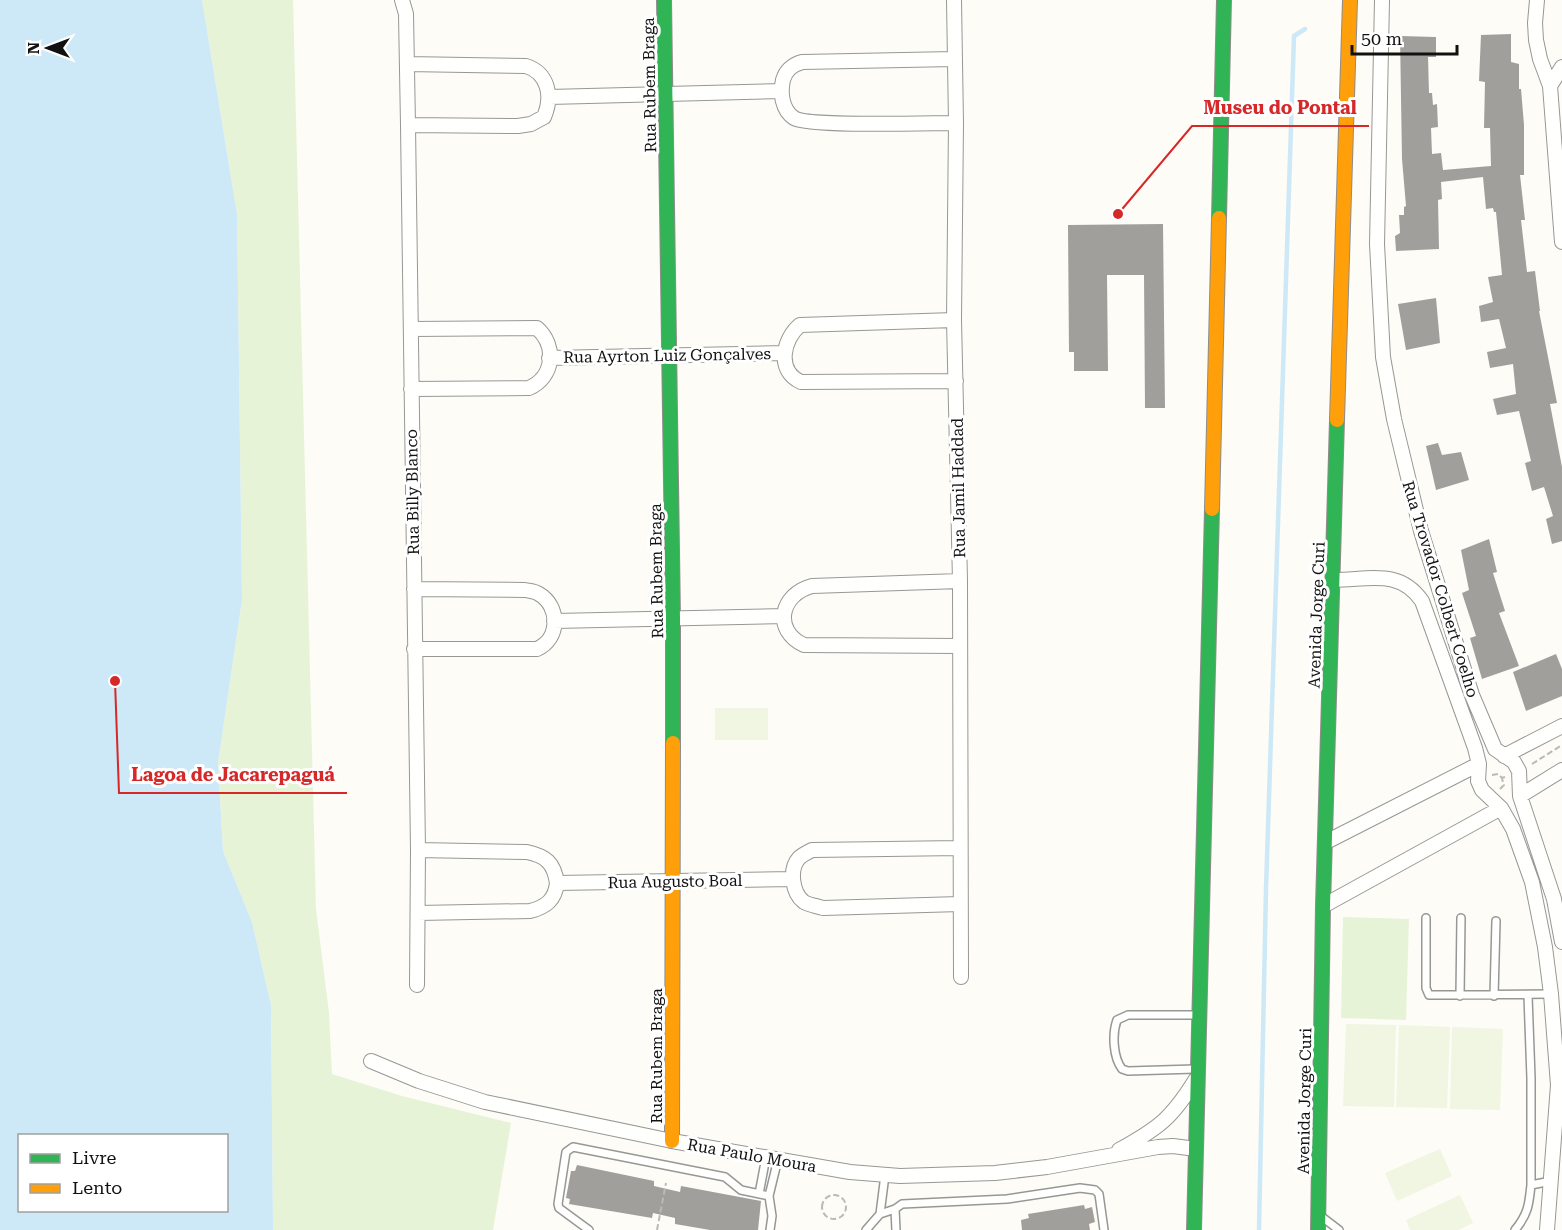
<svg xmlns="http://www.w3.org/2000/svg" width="1562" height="1230" font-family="'Roboto Serif',serif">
	<rect width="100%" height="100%" fill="#fdfcf7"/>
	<path fill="#e7f3d7" d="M202,0H293L316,909L329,1013L332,1074L402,1096L511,1123L493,1230H273L271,1005L252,922L223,851L218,763L242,600L237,214Z
		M1343,917L1409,919L1406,1020L1341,1018Z"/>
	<path fill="#f0f6e1" d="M715,708H768V740H715Z
		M1346,1024L1396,1025L1394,1107L1343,1106Z
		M1399,1025L1450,1027L1447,1108L1396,1107Z
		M1452,1027L1503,1029L1500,1110L1450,1109Z
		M1440,1149L1452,1176L1397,1201L1385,1173Z
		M1460,1195L1473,1223L1458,1230H1410L1406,1220Z"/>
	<path fill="#cde8f7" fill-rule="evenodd" d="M0,0H202L237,214L242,600L218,763L223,851L252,922L271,1005L273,1230H0ZM20,1136H226V1210H20Z"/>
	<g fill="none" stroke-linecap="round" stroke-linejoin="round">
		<path stroke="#cde8f7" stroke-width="4.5" d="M1259,1230L1266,888L1294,36L1305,29"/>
	</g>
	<path fill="#a19f9c" d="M1511,34V62L1519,64V89H1521L1524,125V175H1520L1525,220H1521L1527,272L1535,271L1540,311H1539L1557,403L1550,404L1562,467V541L1552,544L1546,519L1553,516L1544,487L1532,491L1525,463L1531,461L1519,411L1497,415L1493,399L1516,394L1513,364L1490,368L1487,352L1506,348L1499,319L1481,322L1479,306L1493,302L1488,277L1502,275L1496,212H1494L1493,208L1486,209L1483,177L1441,182L1442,199L1438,200L1439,249L1396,251L1395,236L1400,233L1399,215H1404V207L1406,206L1402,159L1400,36L1436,37V57H1428L1429,93H1432L1433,105L1437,104L1438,127L1431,128L1432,154L1441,153L1443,170L1491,166L1490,128H1484L1485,82L1479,81L1481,35Z
		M1163,224L1165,408H1145L1144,275H1107L1108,371H1074V352H1069L1068,225Z
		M1436,298L1440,343L1406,350L1398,304Z
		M1438,443L1442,455L1461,452L1469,480L1436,490L1426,446Z
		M1489,539L1497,572L1493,573L1505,611L1499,613L1519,666L1482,679L1470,638L1476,636L1462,593L1469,590L1461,550Z
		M1556,654L1562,669V696L1526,711L1513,672Z
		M577,1165L654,1181V1186L680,1192L681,1186L761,1201L758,1230H710L675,1224V1218L653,1213L652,1218L569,1204L570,1199L566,1198L571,1171H575Z
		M1084,1205L1085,1209L1092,1207L1095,1222L1089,1224L1090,1230H1022L1021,1220L1029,1218L1028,1214Z"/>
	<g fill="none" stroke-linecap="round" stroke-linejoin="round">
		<defs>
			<path id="lane" d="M1426,918V988L1429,995L1551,994
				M1460,996L1461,918
				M1494,996L1496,921
				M1528,996L1531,1078V1185
				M1195,1069L1128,1071L1122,1069C1113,1057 1112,1034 1117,1020L1128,1015H1196
				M759,1194L766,1157
				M895,1209L896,1230
				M880,1214L885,1175
				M1322,1217L1339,1230
				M589,1230L559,1208L558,1204L566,1152L573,1147L725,1177L741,1190L769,1196
				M770,1230L772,1216L769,1196L778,1159
				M866,1230L880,1214L895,1209L902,1204L1007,1199L1080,1188L1095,1190L1099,1194L1104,1230
				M1515,1230C1528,1214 1529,1205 1531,1185L1551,1181"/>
			<path id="street" d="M402,0L406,14L408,125L418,850L417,985
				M954,0L956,123L954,320L960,581L961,977
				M1382,0L1377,244L1383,357L1394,419L1421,531L1472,695L1495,749L1514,762L1519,771L1520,796L1554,899L1562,942
				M1537,0L1535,23L1536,40L1540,59L1550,86L1562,242
				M954,59L802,62C792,65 786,70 783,80C780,93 782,110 794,118C808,127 930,123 956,123
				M407,64L526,66C548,73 553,96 544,117L531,124L518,126L408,125
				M1550,86L1562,67
				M549,97L781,91
				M954,320L800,325C783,339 776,371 801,382L956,381
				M411,329L537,328C557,346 554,377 529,388L411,389
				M549,358L784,353
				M1334,580C1368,580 1399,568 1422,601L1475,748L1479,764L1478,781L1482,790L1501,808L1513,829L1532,882L1545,947L1551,994L1558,1085L1547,1230
				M414,589L525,590C530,591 535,591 539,594C560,606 560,639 537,649H414
				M554,621L784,616
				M959,646L804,645C772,630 781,594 812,586L960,581
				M1504,756L1562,726
				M1520,796L1562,770
				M1326,842L1479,764
				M960,848L812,850C808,852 802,855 799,858C789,869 792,893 804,902C809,905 817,906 823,908L960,904
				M418,850L527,852C546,856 554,863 557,883C555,900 546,907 530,911L418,913
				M557,883L793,879
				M1323,906L1501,808
				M371,1061L419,1081L485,1102L672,1141L850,1172L900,1176L995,1173L1047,1167L1158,1147L1173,1146L1196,1149
				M1119,1150C1159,1128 1172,1118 1196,1079"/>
			<path id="fast" d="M664,0L673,619V743
				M1219,218L1224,0
				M1194,1230L1212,509
				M1318,1230L1323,906L1337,420"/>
			<path id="slow" d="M1337,420L1350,0
				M1212,509L1219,218
				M672,1141L673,743"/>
		</defs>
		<use href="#lane" stroke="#979795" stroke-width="10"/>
		<use href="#street" stroke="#979795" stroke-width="16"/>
		<use href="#fast" stroke="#8e8d8b" stroke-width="16"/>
		<use href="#slow" stroke="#8e8d8b" stroke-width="16"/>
		<path stroke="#b9b9b8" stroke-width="2" stroke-dasharray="6 3" stroke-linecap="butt" d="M1532,764L1562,745
			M1492,775L1498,774L1502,778L1505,777
			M1500,789L1504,785L1502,779
			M822 1207a12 12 0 1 1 24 0a12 12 0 1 1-24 0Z
			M657,1230L666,1183"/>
		<use href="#lane" stroke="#fffffe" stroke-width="7"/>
		<use href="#street" stroke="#fffffe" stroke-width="14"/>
		<use href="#fast" stroke="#30b455" stroke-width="14"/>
		<use href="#slow" stroke="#ff9f0a" stroke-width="14"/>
	</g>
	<g text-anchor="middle" stroke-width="6" stroke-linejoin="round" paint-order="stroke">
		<g font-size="16" fill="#111" stroke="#fff">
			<text transform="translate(649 85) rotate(-91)" y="6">Rua Rubem Braga</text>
			<text transform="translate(667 355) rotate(-1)" y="6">Rua Ayrton Luiz Gonçalves</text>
			<text transform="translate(958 488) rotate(-91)" y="6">Rua Jamil Haddad</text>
			<text transform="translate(412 492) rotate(-91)" y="6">Rua Billy Blanco</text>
			<text transform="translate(656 571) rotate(-91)" y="6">Rua Rubem Braga</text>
			<text transform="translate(1441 589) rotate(73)" y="6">Rua Trovador Colbert Coelho</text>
			<text transform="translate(1316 615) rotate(-88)" y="6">Avenida Jorge Curi</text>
			<text transform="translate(675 881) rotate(-1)" y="6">Rua Augusto Boal</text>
			<text transform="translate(656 1056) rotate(-90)" y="6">Rua Rubem Braga</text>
			<text transform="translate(1304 1101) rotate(-89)" y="6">Avenida Jorge Curi</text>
			<text transform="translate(752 1155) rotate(10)" y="6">Rua Paulo Moura</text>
		</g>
	</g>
	<path fill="none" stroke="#d62828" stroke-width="2" d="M1118 214L1192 126H1369M115 681L119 793H347"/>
	<g fill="#d62828" stroke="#fff" stroke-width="2">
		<circle cx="1118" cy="214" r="6"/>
		<circle cx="115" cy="681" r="6"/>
	</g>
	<g font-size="18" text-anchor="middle" font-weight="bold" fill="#d62828" stroke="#fff" stroke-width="6" stroke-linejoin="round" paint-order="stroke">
		<text x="1280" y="114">Museu do Pontal</text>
		<text x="233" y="781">Lagoa de Jacarepaguá</text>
	</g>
	<rect x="18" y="1134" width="210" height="78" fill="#ffffff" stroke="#a0a0a0" stroke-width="1.5"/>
	<rect x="30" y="1154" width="30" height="9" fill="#30b455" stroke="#a0a0a0" stroke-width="1.5"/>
	<text x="72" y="1164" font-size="18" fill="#111111">Livre</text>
	<rect x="30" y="1184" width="30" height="9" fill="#ff9f0a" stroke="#a0a0a0" stroke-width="1.5"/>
	<text x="72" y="1194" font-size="18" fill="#111111">Lento</text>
	<g transform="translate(48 48) rotate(270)" stroke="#ffffff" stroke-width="4.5" paint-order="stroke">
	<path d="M0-4.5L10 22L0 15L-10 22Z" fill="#111111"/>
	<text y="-9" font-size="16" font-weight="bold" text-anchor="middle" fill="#111111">N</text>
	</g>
	<path d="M1352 45v9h105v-9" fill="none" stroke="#111111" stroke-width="3"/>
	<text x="1361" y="45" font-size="18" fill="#111111" stroke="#ffffff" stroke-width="4.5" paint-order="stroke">50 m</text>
</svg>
